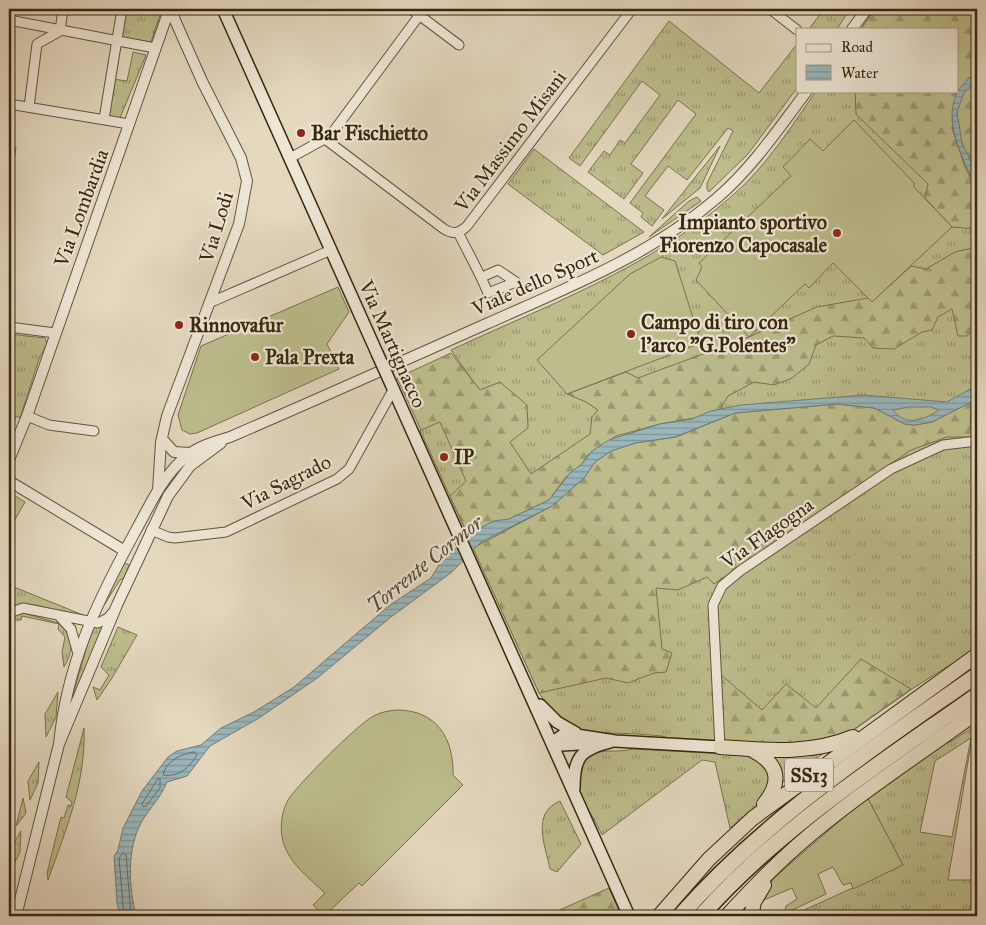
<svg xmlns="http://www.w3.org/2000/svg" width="986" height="925" font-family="'IM FELL Great Primer',serif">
	<defs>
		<pattern id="grass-tufts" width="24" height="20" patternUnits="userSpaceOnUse" patternTransform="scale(1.25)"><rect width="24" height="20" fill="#bcbc8c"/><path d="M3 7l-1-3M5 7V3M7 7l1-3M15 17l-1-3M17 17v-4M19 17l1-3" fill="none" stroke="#9a9971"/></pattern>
		<pattern id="forest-firs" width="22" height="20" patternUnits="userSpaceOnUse" patternTransform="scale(1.25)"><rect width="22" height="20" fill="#bcbc8c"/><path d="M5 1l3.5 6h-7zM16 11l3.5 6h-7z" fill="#9a9971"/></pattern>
		<pattern id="water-rules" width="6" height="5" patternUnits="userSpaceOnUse" patternTransform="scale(1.25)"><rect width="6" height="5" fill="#9ab7bd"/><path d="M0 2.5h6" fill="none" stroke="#7f9598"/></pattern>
	</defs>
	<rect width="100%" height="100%" fill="#e4d8bf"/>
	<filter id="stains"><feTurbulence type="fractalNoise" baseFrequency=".004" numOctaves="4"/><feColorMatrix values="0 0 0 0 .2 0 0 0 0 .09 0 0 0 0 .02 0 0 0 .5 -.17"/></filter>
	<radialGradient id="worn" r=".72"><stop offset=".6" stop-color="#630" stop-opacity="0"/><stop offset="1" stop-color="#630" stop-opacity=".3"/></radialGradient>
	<path fill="url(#grass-tufts)" stroke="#7a724d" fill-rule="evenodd" d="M124,9L153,11L154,9H162L151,42L119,37Z
		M824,9H850L837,29H809Z
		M874,9H977V648L912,689L851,732L826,743L678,741L662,736L638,734L580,732L553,713L539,693L420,430L485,398L451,350C554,302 664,263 747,182C773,155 795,122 816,91H957V29H861Z
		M669,21L759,93L797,44V88L748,154L709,192L707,189V183L733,131L728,128L687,180L668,166L645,196L664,210L652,226L641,217L643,213L630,203L696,114L678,100L631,164L643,173L624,199L588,172L604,151L610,155L620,140L625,143L660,95L642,81L580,166L569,158Z
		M133,52L146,55L120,118L106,116L112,79L127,81Z
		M720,146L700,188L662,219Z
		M534,149L644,232L603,255L508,184Z
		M697,197L701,201L649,237L689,201Z
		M9,334L45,338L47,343L39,359L20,418L9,413Z
		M9,492L25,502L9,530Z
		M122,562L129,565L124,578L120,580L94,621Z
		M9,585L83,615L82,618L28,604L9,607Z
		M23,613L62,624C73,640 74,650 64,667L62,652L65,637L58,629L59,624L22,616L21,620H9L14,615Z
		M93,625L99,627L104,626L67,715Z
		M118,627L137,635L112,678L97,700L93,687L100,690L109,675L101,667Z
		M58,692L56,717L46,737L45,714Z
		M977,724V737L972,738L948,880H977V916H905L909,912L907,909L895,916H791L903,865L867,797L941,743L952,741ZM971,738L952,837L920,832L935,761Z
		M84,728C86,783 66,829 48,880L47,873L61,817L64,818L68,805L71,806L72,802L66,797Z
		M633,749L749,755C762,761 767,770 771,782L762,801L730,828L715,762L702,760L602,835C588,803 566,790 587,754C603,749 617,753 633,749Z
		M824,753L779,785L769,754Z
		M39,762L38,783L30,800L28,781Z
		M23,798L26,813L16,826Z
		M560,801L581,844L557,872L550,869C545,845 531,813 560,801Z
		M21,831L20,852L11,870L10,850Z"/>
	<path fill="url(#forest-firs)" stroke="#7a724d" d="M875,9H977V73L957,93L952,128L965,167L977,190V229L952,227L925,198L928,184L856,114L855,91H957V29H861Z
		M977,80V174C964,151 948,119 963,94C967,88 972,85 977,80Z
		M977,247V325L967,336H958L952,309L938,317L932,330L922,332L894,349L873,348L864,338L833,336L816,345L809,364L792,378L774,385L754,382L728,396L720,409L700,417L660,424L616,436L588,455L582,464L565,478L549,500L509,519L474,532L469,537L450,496L466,481L440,422L421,430L397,378L451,353L480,390L500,382L527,405L528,428L510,442L531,474L590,434L592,417L598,410L586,402L567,394L626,372L638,378L749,337L817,307L868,298L872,302L911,266L926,269L955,252Z
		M971,402L970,428L974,437H947L911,450L714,584L707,577L678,590L656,588L662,649L672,653L666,672L654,673L628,683L606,678L539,693L473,548L552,506L584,478L595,462L611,451L635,443L676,437L735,413L837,404L874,408L905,424L915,425L932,422Z
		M861,659L911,689L850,732L808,745L722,741L720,674L762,710L786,684L816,708Z
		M609,888L621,916H546Z"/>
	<path fill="#bcbc8c" stroke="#7a724d" d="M854,120L915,184L913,186L952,227L872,302L833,263L809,288L805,284L749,337L696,280L702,267L699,263L791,176L783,167L810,139L823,151Z
		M9,146L16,147L11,180L9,179Z
		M661,257L675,261L701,343L567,394L537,360L630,274Z
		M338,287L349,312L327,344L339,369L197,433L190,434L182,430L178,415L201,346Z
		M397,710C437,710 454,739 453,775L463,785L362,886L359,883L324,916L313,905L325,893C308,877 286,861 282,837C280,824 282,811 288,800C297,785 356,726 372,717C380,712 388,711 397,710Z
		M867,797L903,865L853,889L851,883L843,885L833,867L818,874L826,894L784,914L786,906L797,899L792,888L757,903L774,878Z"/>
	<path fill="url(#water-rules)" stroke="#737d77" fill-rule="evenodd" d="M977,73V80L964,93L957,112L962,143L977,174V190C961,154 930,101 977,73Z
		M977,385V399L932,422L915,425L905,424L874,408L837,404L735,413L675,437L635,443L611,451L595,462L584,478L552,506L481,542L452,572L391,617L316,679L259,718L210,746L187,776L167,782C161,797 150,808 142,821C126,850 129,886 136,916H120L117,903L114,856L118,850L123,828L142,791L168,757L177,751L201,745L221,728L254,712L294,687L390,605L431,578L440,563L474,532L493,521L509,519L549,500L571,472L582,464L592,451L609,440L660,424L692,419L711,411L741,405L864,395L947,402ZM908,407H931L939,410C925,420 905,427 893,410Z"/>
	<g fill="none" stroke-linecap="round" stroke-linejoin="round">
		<path stroke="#6a6f66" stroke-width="1" d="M194,752L197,755C188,769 179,777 163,775C166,761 181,754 194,752Z
			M160,779V788L146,806L143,807L142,804L157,780Z
			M124,916L119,858L123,853L126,855L131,916"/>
		<path stroke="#737d77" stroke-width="2.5" d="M9,414L15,418"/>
		<defs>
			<path id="minor" d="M411,9L459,45
				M770,9L797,30
				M9,20L155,48
				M9,104L129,124
				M29,107L37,44L60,31L63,9
				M104,119L122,9
				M325,139L444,229C453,235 460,233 467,226L632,9
				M290,158L330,136L424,9
				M458,232C468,253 479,271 488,293L516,282L498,270L482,277
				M209,303L331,250
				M9,327L55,333
				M27,416L49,425L94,431
				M151,530L168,537L175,538L226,532L337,479L349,469L393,390
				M9,613L23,608L98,623L108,618L112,613
				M59,616L71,629L78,654
				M720,747L713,605L722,586L740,571L891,469L943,445L977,441"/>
			<path id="tertiary" d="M852,29L867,9
				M164,441L174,452L190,453
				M9,460L27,416L169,10
				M9,481L125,551
				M158,490L161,442L167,416L239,224L247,181L241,158L202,81L174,18L168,15
				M59,744C67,663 97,602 135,532C149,507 161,479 183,459C196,447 213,442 230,437C316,400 401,362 486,324C567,288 649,256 717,198C752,168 779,128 807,91
				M16,916L59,744L117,605L168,496L190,466L221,443"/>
			<path id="secondary" d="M223,9L377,353
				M391,384L629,916
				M540,705L557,722L576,733
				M553,742L563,735L570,734L615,741L720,747
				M553,742L562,745L595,743
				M574,788C574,757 580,750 610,742"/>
			<path id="trunk" d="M720,747C765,750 810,755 853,737
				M752,750C778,763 783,781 764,804
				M659,916L709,859L753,818L977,655
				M727,916C749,892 772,868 797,846C853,797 917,756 977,712
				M751,916L754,902L764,885"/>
			<path id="motorway" d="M680,916C765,819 872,749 977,675
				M701,916C780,827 881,763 977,695"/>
		</defs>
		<use href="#minor" stroke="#64533a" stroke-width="11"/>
		<use href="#tertiary" stroke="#64533a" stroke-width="12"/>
		<use href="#secondary" stroke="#39270e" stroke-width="14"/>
		<use href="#trunk" stroke="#39270e" stroke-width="16"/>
		<use href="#motorway" stroke="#39270e" stroke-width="18"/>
		<use href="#minor" stroke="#ede6d5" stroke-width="9"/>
		<use href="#tertiary" stroke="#ede6d5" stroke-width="10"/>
		<use href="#secondary" stroke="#ede6d5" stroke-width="11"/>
		<use href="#trunk" stroke="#e4d8bf" stroke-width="14"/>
		<use href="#motorway" stroke="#e4d8bf" stroke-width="15"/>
		<defs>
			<path id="secondary-bridge" d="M377,353L391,384"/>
		</defs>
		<use href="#secondary-bridge" stroke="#39270e" stroke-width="14" stroke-linecap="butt"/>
		<use href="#secondary-bridge" stroke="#ede6d5" stroke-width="11"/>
	</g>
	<g fill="#8f2418" stroke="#ede6d5" stroke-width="2">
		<circle cx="301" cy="133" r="5"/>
		<circle cx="837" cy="233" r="5"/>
		<circle cx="179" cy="325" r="5"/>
		<circle cx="631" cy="334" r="5"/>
		<circle cx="255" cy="357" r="5"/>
		<circle cx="444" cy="457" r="5"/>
	</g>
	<g text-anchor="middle" stroke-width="4.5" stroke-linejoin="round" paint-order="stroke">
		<rect fill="#ede6d5" stroke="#6f604a" stroke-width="1" x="785" y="758.5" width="48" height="33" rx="4"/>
		<g font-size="19" font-weight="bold" fill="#39270e">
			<text x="809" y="782">SS13</text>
		</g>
		<g font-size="20" font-weight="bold" fill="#39270e" stroke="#ede6d5" text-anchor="start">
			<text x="311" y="140">Bar Fischietto</text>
			<text x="827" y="229" text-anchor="end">Impianto sportivo<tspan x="827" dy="23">Fiorenzo Capocasale</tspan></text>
			<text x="641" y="329">Campo di tiro con<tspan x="641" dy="23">l'arco "G.Polentes"</tspan></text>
			<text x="189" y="332">Rinnovafur</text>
			<text x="265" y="364">Pala Prexta</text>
			<text x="454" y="464">IP</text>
		</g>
		<g font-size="20" fill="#39270e" stroke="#ede6d5">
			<text transform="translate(510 141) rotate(-53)" y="7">Via Massimo Misani</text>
			<text transform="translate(81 208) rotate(-70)" y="7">Via Lombardia</text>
			<text transform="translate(216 227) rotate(-73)" y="7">Via Lodi</text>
			<text transform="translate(535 282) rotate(-24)" y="7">Viale dello Sport</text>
			<text transform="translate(393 344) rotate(66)" y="7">Via Martignacco</text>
			<text transform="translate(286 482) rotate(-27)" y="7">Via Sagrado</text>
			<text transform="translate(767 533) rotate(-35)" y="7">Via Flagogna</text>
		</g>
		<g font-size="21" font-style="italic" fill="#514b3a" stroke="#ede6d5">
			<text transform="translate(425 564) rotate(-39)" y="7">Torrente Cormor</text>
		</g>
	</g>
	<rect width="986" height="925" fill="none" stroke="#e4d8bf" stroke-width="30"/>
	<rect x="10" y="10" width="966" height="905" fill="none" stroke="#39270e" stroke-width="2.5"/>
	<rect x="15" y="15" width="956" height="895" fill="none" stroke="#39270e"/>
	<rect x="796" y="28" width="162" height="65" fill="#ede6d5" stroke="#a59a85"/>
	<rect x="806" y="44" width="25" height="8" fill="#ede6d5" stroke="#a59a85"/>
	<text x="841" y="52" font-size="15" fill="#39270e">Road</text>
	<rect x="806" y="65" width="25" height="15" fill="url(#water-rules)" stroke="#a59a85"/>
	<text x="841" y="78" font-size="15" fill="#39270e">Water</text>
	<rect width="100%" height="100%" filter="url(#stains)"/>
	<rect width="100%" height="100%" fill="url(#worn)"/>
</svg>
